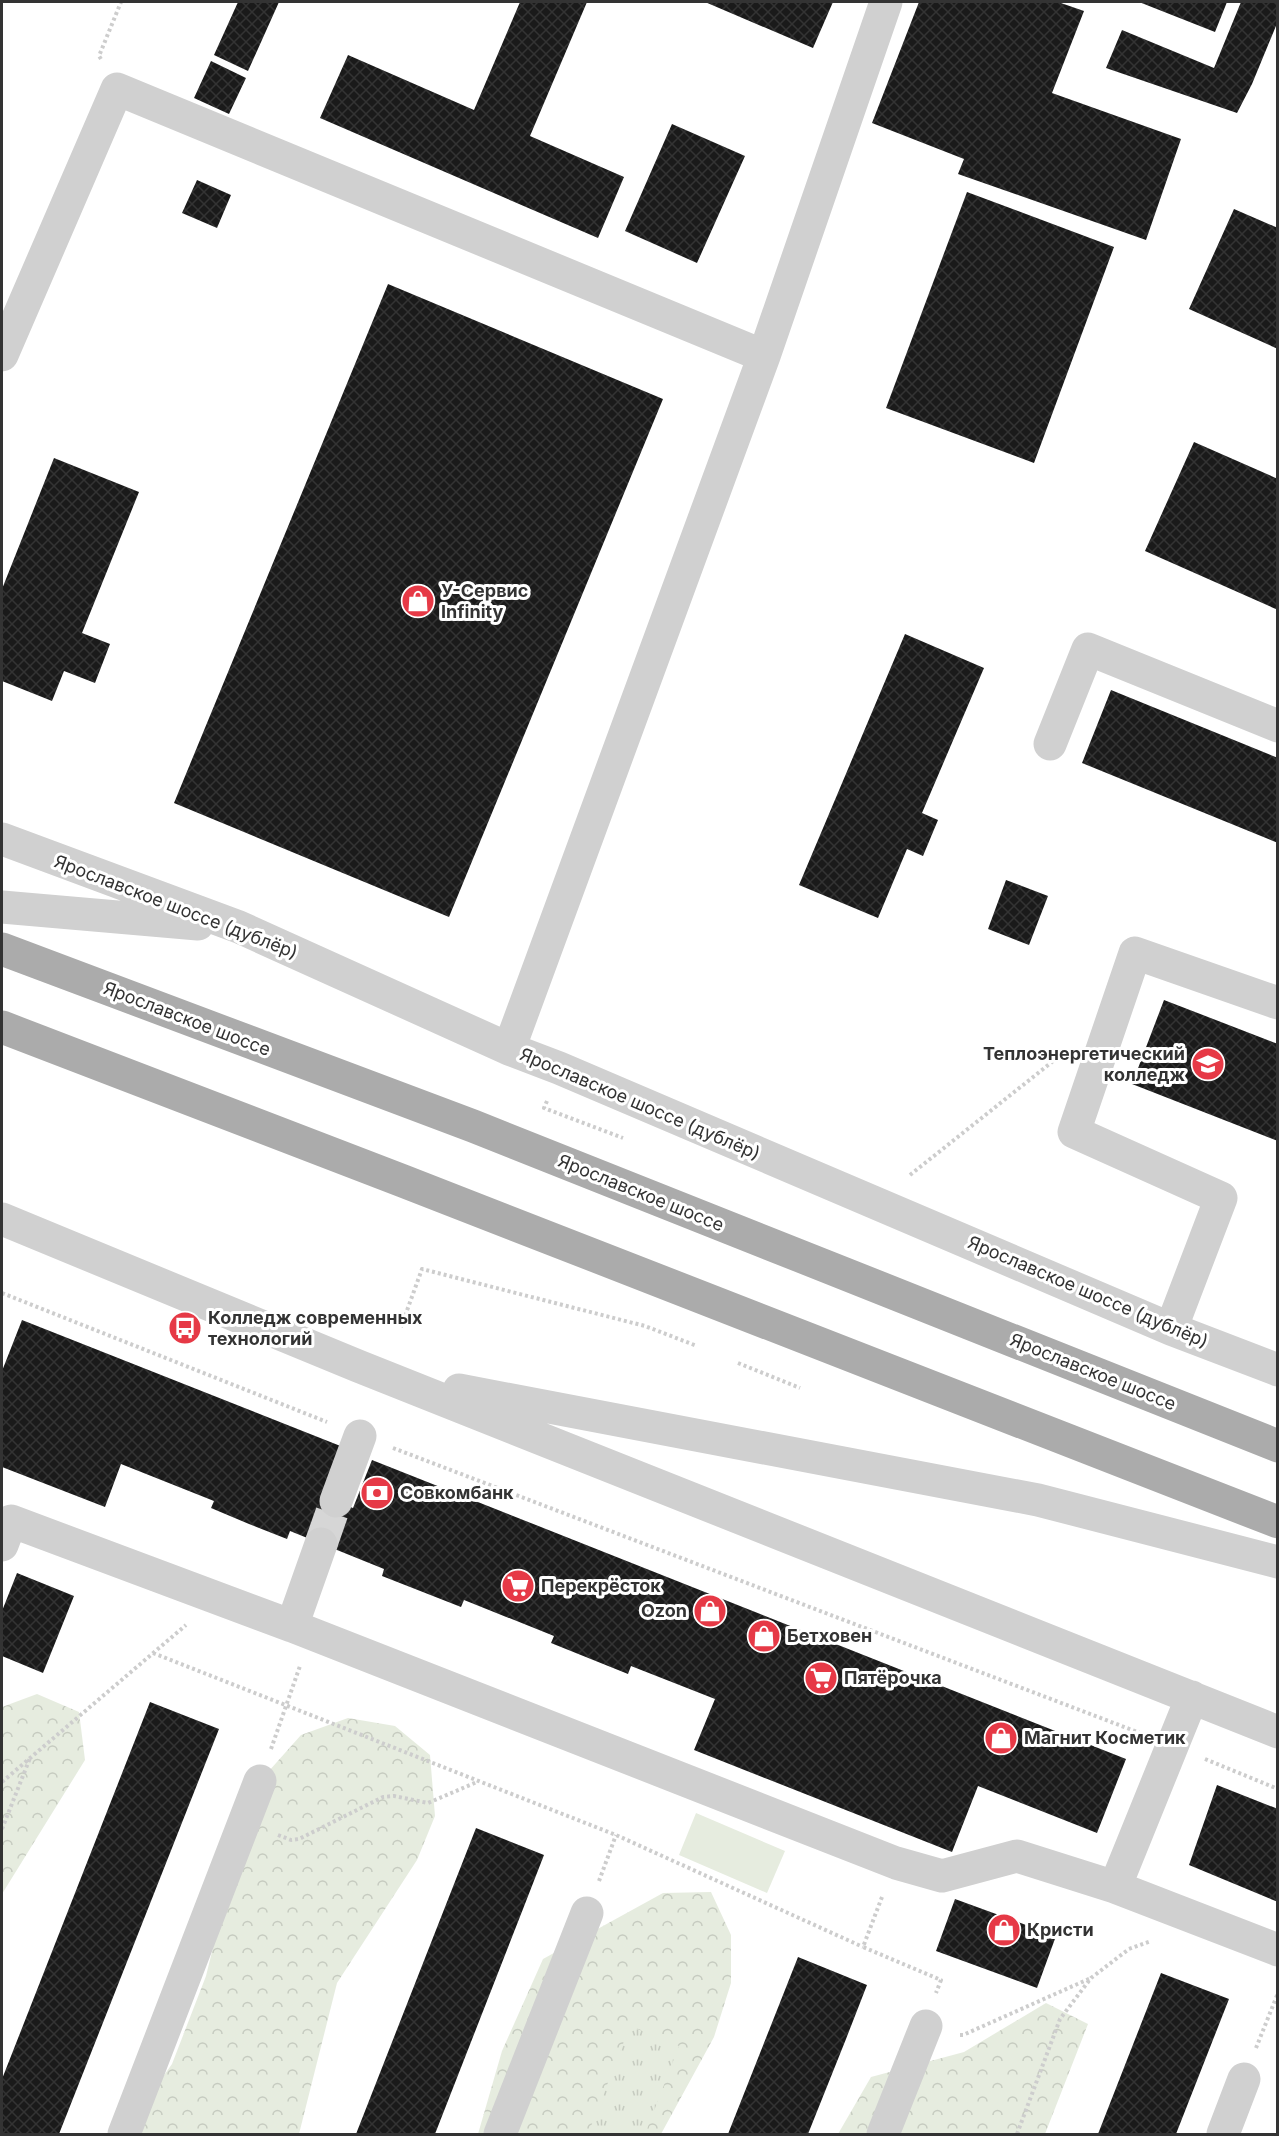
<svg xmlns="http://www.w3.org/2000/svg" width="1279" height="2136" font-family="Inter,sans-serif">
	<defs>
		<pattern id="forest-crowns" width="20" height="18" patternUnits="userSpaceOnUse" patternTransform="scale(1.5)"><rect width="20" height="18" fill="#e6ecdf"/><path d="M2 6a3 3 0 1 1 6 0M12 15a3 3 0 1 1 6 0" fill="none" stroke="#c6cbc0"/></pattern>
		<pattern id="park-tufts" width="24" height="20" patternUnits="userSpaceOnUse" patternTransform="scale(1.5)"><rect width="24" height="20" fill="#e6ecdf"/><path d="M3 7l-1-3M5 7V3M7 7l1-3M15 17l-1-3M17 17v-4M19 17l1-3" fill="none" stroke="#c6cbc0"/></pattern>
		<pattern id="building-cross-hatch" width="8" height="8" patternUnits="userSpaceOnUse" patternTransform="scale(1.5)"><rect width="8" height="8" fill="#1a1a1a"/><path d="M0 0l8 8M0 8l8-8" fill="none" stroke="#333"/></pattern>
	</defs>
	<rect width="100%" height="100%" fill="#fff"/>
	<path fill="#e6ecdf" d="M696,1813L785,1851L767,1893L679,1855Z"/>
	<path fill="url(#forest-crowns)" d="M37,1694L79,1712L85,1760L2,1894V1707Z
		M348,1718L395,1726L430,1755L435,1816L417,1860L337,1983L299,2134H125L127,2127L172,2064L206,1976L244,1822L260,1781L301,1735Z
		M711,1892L731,1935V1983L714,2037L661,2134H478L502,2051L543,1959L663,1893Z
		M1046,2003L1088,2024L1045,2134H838L871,2077L964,2052Z"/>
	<path fill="url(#park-tufts)" d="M630,2026L679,2046L645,2134H588Z"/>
	<path fill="url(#building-cross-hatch)" d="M238,2H279L248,71L214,55Z
		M520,2H587L530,136L624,177L598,238L320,118L348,55L474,110Z
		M705,2H833L813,48Z
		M919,2H1058L1084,11L1052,93L1181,139L1146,240L958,174L964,159L872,123Z
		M1139,2H1227L1215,32Z
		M1241,2H1278V21L1252,84L1237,113L1106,68L1122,30L1214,68Z
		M211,61L246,78L229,114L194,98Z
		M672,124L745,156L697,263L625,231Z
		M197,180L231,195L217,228L182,213Z
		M967,192L1114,247L1034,463L886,408Z
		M1234,209L1278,228V349L1189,309Z
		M388,284L663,399L449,917L174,803Z
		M1194,442L1278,479V610L1145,551Z
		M54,458L139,492L82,633L110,644L95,683L64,671L52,701L2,681V589Z
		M905,634L984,668L922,813L938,820L923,856L907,849L878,918L799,885Z
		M1111,690L1278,758V843L1082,763Z
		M1006,880L1048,896L1029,945L988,929Z
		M1164,1000L1278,1044V1141L1132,1084Z
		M22,1320L343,1447L323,1496L353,1508L372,1460L1126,1759L1097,1833L978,1786L952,1852L694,1750L715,1699L631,1666L628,1674L551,1643L554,1636L464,1600L461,1607L382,1576L384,1569L290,1531L287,1539L249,1524L211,1508L214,1501L121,1464L105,1507L2,1467V1371Z
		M17,1573L74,1596L43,1673L2,1656V1611Z
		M150,1702L219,1729L59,2134H2V2079Z
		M1217,1785L1278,1809V1902L1189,1865Z
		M476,1828L544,1855L523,1909L435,2134H356Z
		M955,1899L1056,1936L1037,1988L936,1951Z
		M798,1957L867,1985L846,2039L808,2134H728Z
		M1161,1973L1229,1999L1176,2134H1098Z"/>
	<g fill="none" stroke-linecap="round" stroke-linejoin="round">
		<path stroke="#d6d6d6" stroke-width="33" stroke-dasharray="33 16" stroke-linecap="butt" d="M321,1544L336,1501"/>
		<path stroke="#cdcdcd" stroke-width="4" stroke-dasharray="3 3" stroke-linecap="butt" d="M101,59L99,56L121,2
			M547,1101L544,1108L623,1138
			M910,1175L1062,1054
			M2,1293L327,1422
			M401,1327L422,1269L645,1326L697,1346
			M738,1363L800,1388
			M393,1448L1140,1733
			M153,1653L616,1835L863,1947
			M271,1749L300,1666
			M1205,1759L1278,1789
			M2,1782L186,1625
			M2,1829L30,1758
			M278,1835L291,1840L299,1839L383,1797L394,1796L428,1803L477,1782
			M599,1881L616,1835
			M882,1897L863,1947L941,1980L936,1993
			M960,2035H963L1091,1978
			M1256,2048L1278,1993
			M1017,2134L1060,2019L1091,1978L1129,1949L1151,1941"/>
		<path stroke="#d0d0d0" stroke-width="33" d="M2,355L117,89L764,356
			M1050,744L1088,649L1278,726
			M2,839L239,927L509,1049L559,1068L1171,1329L1278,1370
			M2,907L198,924
			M509,1049L764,356L886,2
			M2,1219L358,1366L1278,1732
			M1171,1329L1221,1198L1074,1132L1135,953L1278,1003
			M459,1390L1038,1500L1278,1562
			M336,1501L360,1436
			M321,1544L292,1626L896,1863L942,1876L1017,1856L1115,1887
			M2,1545L11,1521L292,1626
			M1192,1697L1115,1887L1278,1950
			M124,2134L260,1781
			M500,2134L587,1913
			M883,2134L926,2026
			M1223,2134L1244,2079"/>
		<path stroke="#ababab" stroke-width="33" d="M2,949L473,1126L1278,1446
			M2,1027L403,1181L1278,1522"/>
	</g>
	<defs>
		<symbol id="shop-disc" viewBox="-11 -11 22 22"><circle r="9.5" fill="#e63946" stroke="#fff"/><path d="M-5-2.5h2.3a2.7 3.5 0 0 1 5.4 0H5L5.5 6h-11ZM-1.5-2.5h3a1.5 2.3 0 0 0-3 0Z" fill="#fff"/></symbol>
		<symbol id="university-disc" viewBox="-11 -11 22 22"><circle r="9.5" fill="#e63946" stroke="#fff"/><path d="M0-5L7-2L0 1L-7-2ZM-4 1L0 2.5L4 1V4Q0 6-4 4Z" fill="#fff"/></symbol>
		<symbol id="bus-disc" viewBox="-11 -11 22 22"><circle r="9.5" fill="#e63946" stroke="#fff"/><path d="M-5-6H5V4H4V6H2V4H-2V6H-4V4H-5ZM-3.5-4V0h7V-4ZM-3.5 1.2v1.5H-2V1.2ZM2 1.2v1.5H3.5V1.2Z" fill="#fff"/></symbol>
		<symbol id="bank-disc" viewBox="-11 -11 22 22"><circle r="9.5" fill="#e63946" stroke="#fff"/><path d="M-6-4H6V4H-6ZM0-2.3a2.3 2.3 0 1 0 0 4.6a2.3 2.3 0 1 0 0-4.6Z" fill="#fff"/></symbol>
		<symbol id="supermarket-disc" viewBox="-11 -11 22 22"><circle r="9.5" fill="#e63946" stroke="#fff"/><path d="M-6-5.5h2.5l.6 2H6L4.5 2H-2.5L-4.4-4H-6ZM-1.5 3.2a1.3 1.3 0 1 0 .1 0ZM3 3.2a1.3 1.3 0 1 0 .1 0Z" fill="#fff"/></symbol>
	</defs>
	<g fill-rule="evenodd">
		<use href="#shop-disc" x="399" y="582" width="38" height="38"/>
		<use href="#university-disc" x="1189" y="1045" width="38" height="38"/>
		<use href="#bus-disc" x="166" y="1309" width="38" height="38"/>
		<use href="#bank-disc" x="358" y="1474" width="38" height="38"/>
		<use href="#supermarket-disc" x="499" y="1567" width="38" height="38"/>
		<use href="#shop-disc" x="691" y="1592" width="38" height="38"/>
		<use href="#shop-disc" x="745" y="1617" width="38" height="38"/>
		<use href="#supermarket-disc" x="802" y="1659" width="38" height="38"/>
		<use href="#shop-disc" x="982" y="1719" width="38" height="38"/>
		<use href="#shop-disc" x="985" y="1911" width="38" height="38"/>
	</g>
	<g text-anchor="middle" stroke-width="6" stroke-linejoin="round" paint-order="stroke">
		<g font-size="18" font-weight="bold" fill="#333" stroke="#fff" text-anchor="start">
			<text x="441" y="597">У-Сервис<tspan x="441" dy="21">Infinity</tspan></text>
			<text x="1185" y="1060" text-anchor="end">Теплоэнергетический<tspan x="1185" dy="21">колледж</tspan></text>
			<text x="208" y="1324">Колледж современных<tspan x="208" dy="21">технологий</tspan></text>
			<text x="400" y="1499">Совкомбанк</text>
			<text x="541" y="1592">Перекрёсток</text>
			<text x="687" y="1617" text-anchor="end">Ozon</text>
			<text x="787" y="1642">Бетховен</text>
			<text x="844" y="1684">Пятёрочка</text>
			<text x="1024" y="1744">Магнит Косметик</text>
			<text x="1027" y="1936">Кристи</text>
		</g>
		<g font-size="18" fill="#333" stroke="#fff">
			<text transform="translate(176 907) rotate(21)" y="6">Ярославское шоссе (дублёр)</text>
			<text transform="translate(187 1019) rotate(21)" y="6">Ярославское шоссе</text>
			<text transform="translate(640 1104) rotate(23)" y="6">Ярославское шоссе (дублёр)</text>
			<text transform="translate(641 1193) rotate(22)" y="6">Ярославское шоссе</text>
			<text transform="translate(1088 1292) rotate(23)" y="6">Ярославское шоссе (дублёр)</text>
			<text transform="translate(1093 1372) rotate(22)" y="6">Ярославское шоссе</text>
		</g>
	</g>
	<rect width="1279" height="2136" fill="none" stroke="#333333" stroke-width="6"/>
</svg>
